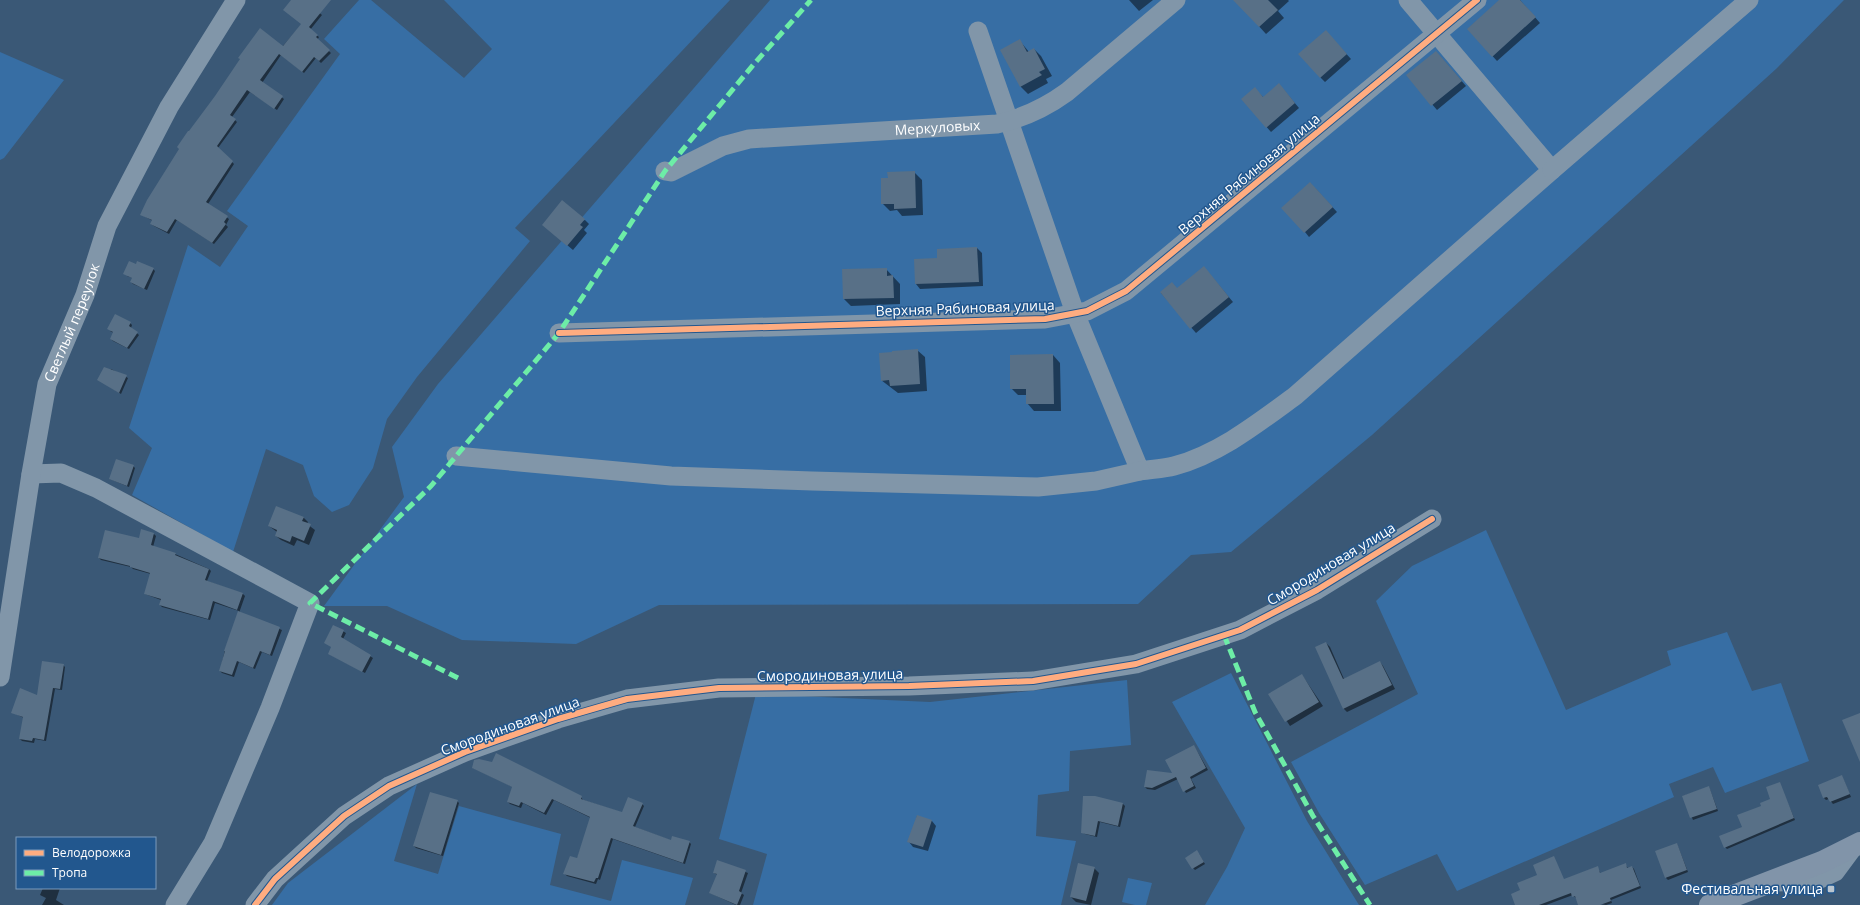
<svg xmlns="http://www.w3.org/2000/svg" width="1860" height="905" font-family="'Open Sans',sans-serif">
	<rect width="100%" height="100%" fill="#3a5876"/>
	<path fill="#376ea4" d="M359,0H371L464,78L492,49L444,0H730L515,228L530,241L417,377L387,419L373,468L349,505L332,512L314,496L303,465L266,449L233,552L132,495L152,448L129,428L188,245L220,267L248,226L227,211L340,54L324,39Z
		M770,0H1844L1776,69L1372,435L1231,552L1191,555L1138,604L659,605L576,644L462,640L387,606H324L404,497L392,447L438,384Z
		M0,52L64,80L4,158L0,160Z
		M1486,530L1566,710L1671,665L1667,651L1727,632L1752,691L1781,683L1809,761L1725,793L1713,767L1669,784L1674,797L1457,891L1437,854L1365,885L1319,813L1291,762L1418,694L1376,601L1412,566Z
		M1231,673L1307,821L1359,905H1205L1227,867L1245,828L1172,702Z
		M1127,680L1131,745L1070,751L1069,791L1038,795L1036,836L1076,841L1061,905H753L767,854L719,839L756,694L930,702Z
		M417,784L394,861L438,874L459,806L561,834L550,885L611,901L622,860L693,878L685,905H272L288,883Z
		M1128,878L1152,883L1146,905H1135L1122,902Z"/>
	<path fill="#0007" d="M292,0H304L322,15L310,30L319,37L317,40L331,53L321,63L316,58L304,73L281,55L262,83L284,99L277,110L250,92L232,117L237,122L218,148L234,164L208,204L229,219L226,225L228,227L214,244L177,220L169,234L154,226L151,224L153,221L142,215L148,201L302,24Z
		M1129,0H1153L1139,11Z
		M1235,0H1288L1289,1L1278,11L1284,18L1266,34Z
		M1500,0H1520L1540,23L1497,61L1468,29Z
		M1330,36L1351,59L1325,82L1320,77Z
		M1020,41L1029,52L1034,49L1041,56L1052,76L1046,79L1048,83L1028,94L1020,86Z
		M1436,52L1466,86L1437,110L1408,76Z
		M1283,89L1299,108L1271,132L1242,99L1259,93L1264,98Z
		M914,172L922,180L923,215L902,216L897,210L890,211L882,203L889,179Z
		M1315,188L1337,212L1309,237L1305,232Z
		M585,220L589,224L584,230L587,233L573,250L548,229Z
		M977,248L982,253L983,286L920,289L916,284L915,260L938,259Z
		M153,269L155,271L147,290L133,284L131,282L133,278L127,276Z
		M886,269L900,284V304L851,306L844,299Z
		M1208,272L1233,302L1196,333L1161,293L1177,289Z
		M130,323L132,325L131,328L139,335L129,349L113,341L111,339L114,333L110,331Z
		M917,350L925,357L927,391L898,393L881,380L893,353Z
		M1053,355L1060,363L1061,411H1034L1027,403V395H1018L1011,388V356Z
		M111,369L128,378L121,394L101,381Z
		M133,466L135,468L129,487L110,479Z
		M303,517L308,522L307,524L315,530L309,545L297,540L294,546L281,540L276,536L277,532L269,526Z
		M154,534L156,536L153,547L175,554L209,569L211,571L207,581L243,594L245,596L239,613L282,630L272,656L262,652L255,669L239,662L234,677L222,673L220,671L225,650L239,611L215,603L210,620L162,607L160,605L161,600L145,594L151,574L133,569L131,567L101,560L99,558Z
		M334,626L346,633L343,639L373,658L365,673L331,655L332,647L326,643Z
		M1326,643L1330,647L1344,679L1380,662L1383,666L1395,689L1347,712L1343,708Z
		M63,665L65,667L62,690L55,689L46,741L35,739L34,743L22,741L20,739L24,718L12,712L37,696Z
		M1302,675L1323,706L1290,726L1269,694Z
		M1194,746L1208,770L1191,779L1196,788L1186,793L1178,779L1155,790L1147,789L1145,787L1173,774Z
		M497,754L581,797L583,800L623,813L642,804L644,806L635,827L672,841L689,842L691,844L685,864L613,839L600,880L598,879L596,884L567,876L565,874L577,859L591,818L554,800L546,815L523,803L521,808L510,804L508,802L513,787L473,768L492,764Z
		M1842,776L1851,797L1833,804L1829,799L1826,800L1824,798Z
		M1779,783L1795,820L1727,849L1725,847L1762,806L1772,800Z
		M1709,787L1718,811L1693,820L1683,796Z
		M1084,797L1123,804L1125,806L1120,827L1100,822L1097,837L1085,834L1082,832Z
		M457,801L459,803L443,856L416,848L414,846Z
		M917,816L932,821L936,826L928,851L913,847L909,842Z
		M1677,844L1688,872L1668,880L1666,878Z
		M1199,854L1205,864L1195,870L1193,868Z
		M718,861L748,873L741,893L744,895L740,905H736L710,893L718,875L714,873Z
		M1625,865L1628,868L1632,867L1634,869L1641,888L1611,900L1612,903L1606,905L1600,904L1579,905L1576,898L1573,895L1546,905H1516L1564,880L1597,867L1601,874Z
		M1094,868L1099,873L1091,905L1076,902L1071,897Z
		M43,888H60L56,900L64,905H42L46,898L40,895Z"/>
	<path fill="#587087" d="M291,0H331L309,27L318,35L316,37L330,50L319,61L314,57L302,72L279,54L260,80L283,96L274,109L247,90L230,115L236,119L217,146L233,161L206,202L228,216L224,222L226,224L212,243L175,219L167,232L150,224L152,220L140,215L147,200L179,149L177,147L188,131H189L215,96L240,59L238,58L260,28L283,46L301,24L283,10Z
		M1233,0H1268L1278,10L1259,27Z
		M1499,0H1520L1536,17L1492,57L1467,29Z
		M1326,30L1347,54L1320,78L1298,54Z
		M1020,39L1027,52L1034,48L1045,69L1039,72L1042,75L1020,87L1000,50Z
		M1436,51L1462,81L1431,106L1406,75Z
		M1279,83L1295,103L1266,128L1241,99L1255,87L1263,97Z
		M915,171L916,208L894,209V204H881V178H888L887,172Z
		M1310,182L1333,207L1304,233L1281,208Z
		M562,200L585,219L580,225L583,227L567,246L542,225Z
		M977,247L979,282L915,284L914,259L937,258V249Z
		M129,261L136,264L137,261L154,268L144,289L130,282L132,278L123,274Z
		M1204,266L1229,297L1190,329L1160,292L1172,282L1177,288Z
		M887,268V276L893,275L894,298L843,299L842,269Z
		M115,314L131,322L129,326L138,332L127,348L110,339L113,332L107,329Z
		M918,349L920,384L890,386L889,380L881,381L879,353L892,352V351Z
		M1053,354L1054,404H1026V389H1010V355Z
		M104,367L127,375L119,393L97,380Z
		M116,459L134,465L127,486L109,479Z
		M276,506L304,517L302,521L311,524L304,541L292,536L290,542L275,536L277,530L268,526Z
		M141,529L154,533L151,545L176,553L175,555L209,569L205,580L243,593L237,610L213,601L208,619L159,605L161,599L144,594L150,573L130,567V566L98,558L105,530L139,538Z
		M238,611L280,627L270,655L260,651L253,668L237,661L232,675L219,671L225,651H224Z
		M333,625L344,630L341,637L371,655L362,672L328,654L331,647L324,643Z
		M1326,642L1343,679L1380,661L1392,685L1343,709L1315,647Z
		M42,661L64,664L60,689L53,688L44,740L33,738L32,741L19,739L23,717L11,713L20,688L37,695Z
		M1302,674L1319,702L1285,722L1268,694Z
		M1860,713V762L1842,720Z
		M1194,745L1206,768L1190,777L1194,786L1183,792L1176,777L1152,788L1144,787L1147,770L1172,773L1165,760Z
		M496,753L582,796L581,799L622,812L628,797L643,803L633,826L671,840L672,836L690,841L683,863L611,838L598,878H596L594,882L563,874L570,856L577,858L590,817L552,799L544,813L521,802L519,806L507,802L512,787L472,768L474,760L479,759L492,762Z
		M1842,775L1850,794L1830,802L1827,797L1823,798L1818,785Z
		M1780,782L1794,818L1724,848L1719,836L1742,827L1737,815L1761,806L1760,803L1770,799L1766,787Z
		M1709,786L1717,809L1690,818L1682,796Z
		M430,792L458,800L441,855L413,846Z
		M1083,796H1095L1123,803L1118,826L1098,821L1095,836L1081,833Z
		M917,815L932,820L923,847L907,842Z
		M1677,843L1687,870L1665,878L1655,851Z
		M1197,850L1204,862L1192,869L1185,858Z
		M1554,856L1564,879L1598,866L1600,873L1626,863L1627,868L1632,866L1640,886L1610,898L1611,901L1600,905H1578L1575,896L1572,897L1571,893L1539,905H1515L1511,894L1520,890L1517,883L1537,875L1533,865Z
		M717,860L746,870L739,891L742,893L737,905L709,893L717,874L713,873Z
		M1078,863L1095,867L1086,901L1070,897Z"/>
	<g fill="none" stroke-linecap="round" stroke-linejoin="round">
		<g stroke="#8196a9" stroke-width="19">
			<path d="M978,31L1075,313L1140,471C1151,469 1163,469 1174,466C1219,454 1258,423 1295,396L1552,170L1408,0"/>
			<path d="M1552,170L1749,0"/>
			<path id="s1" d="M665,171L671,172L723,146L749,139L997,124C1024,118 1045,108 1067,92L1176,0"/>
			<path d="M559,333L1045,319L1087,311L1126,291L1477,0"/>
			<path d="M456,456L671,476L812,481L1038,487L1096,481L1140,471"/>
			<path d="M31,474L61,473L96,488L310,603L270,708L213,843L175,905"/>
			<path id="s2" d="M0,677L31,474L47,384L85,295L107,226L169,107L236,0"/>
			<path d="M1777,882L1818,880L1835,872L1855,845"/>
			<path d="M255,905L275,879L344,816L389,786L465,752L558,719L627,699L719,688L909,686L1033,681L1136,664L1240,630L1317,590L1432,519"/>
		</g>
		<path stroke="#8194a9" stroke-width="22" d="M1710,905L1822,862L1860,843"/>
		<path stroke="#6deda7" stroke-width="5" stroke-dasharray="10 5" stroke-linecap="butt" d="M1224,635L1255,712L1313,816L1370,905
			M458,678L310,603L431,486L559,333L665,171L754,64L811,0"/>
		<defs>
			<path id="cycleway" d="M559,333L1045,319L1087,311L1126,291L1477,0
				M255,905L275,879L344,816L389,786L465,752L558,719L627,699L719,688L909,686L1033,681L1136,664L1240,630L1317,590L1432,519"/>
		</defs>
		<use href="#cycleway" stroke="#22578e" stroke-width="8"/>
		<use href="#cycleway" stroke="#ffac80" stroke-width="6"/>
	</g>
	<rect fill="#bac5cf" stroke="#22578e" stroke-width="1.5" x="1827" y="885" width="8" height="8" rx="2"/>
	<g text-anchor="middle" stroke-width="3" stroke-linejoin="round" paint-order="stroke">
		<g font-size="14" fill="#fff" stroke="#22578e">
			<text dy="5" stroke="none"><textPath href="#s1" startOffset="280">Меркуловых</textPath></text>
			<text transform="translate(1249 174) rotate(-40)" y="5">Верхняя Рябиновая улица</text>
			<text transform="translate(965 308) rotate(-2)" y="5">Верхняя Рябиновая улица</text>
			<text dy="5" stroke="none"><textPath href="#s2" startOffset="363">Светлый переулок</textPath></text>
			<text transform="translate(1331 564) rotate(-31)" y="5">Смородиновая улица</text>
			<text transform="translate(830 675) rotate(-1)" y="5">Смородиновая улица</text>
			<text transform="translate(510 726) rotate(-20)" y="5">Смородиновая улица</text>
		</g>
		<g font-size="14" fill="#fff" stroke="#22578e" text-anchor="end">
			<text x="1823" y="894">Фестивальная улица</text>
		</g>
	</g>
	<rect x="16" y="837" width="140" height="52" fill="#22578e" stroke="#7a9abb"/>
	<rect x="24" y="850" width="20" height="6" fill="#ffac80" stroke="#7a9abb"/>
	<text x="52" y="857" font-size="12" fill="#ffffff">Велодорожка</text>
	<rect x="24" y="870" width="20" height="6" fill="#6deda7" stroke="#7a9abb"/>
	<text x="52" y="877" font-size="12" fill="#ffffff">Тропа</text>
</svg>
